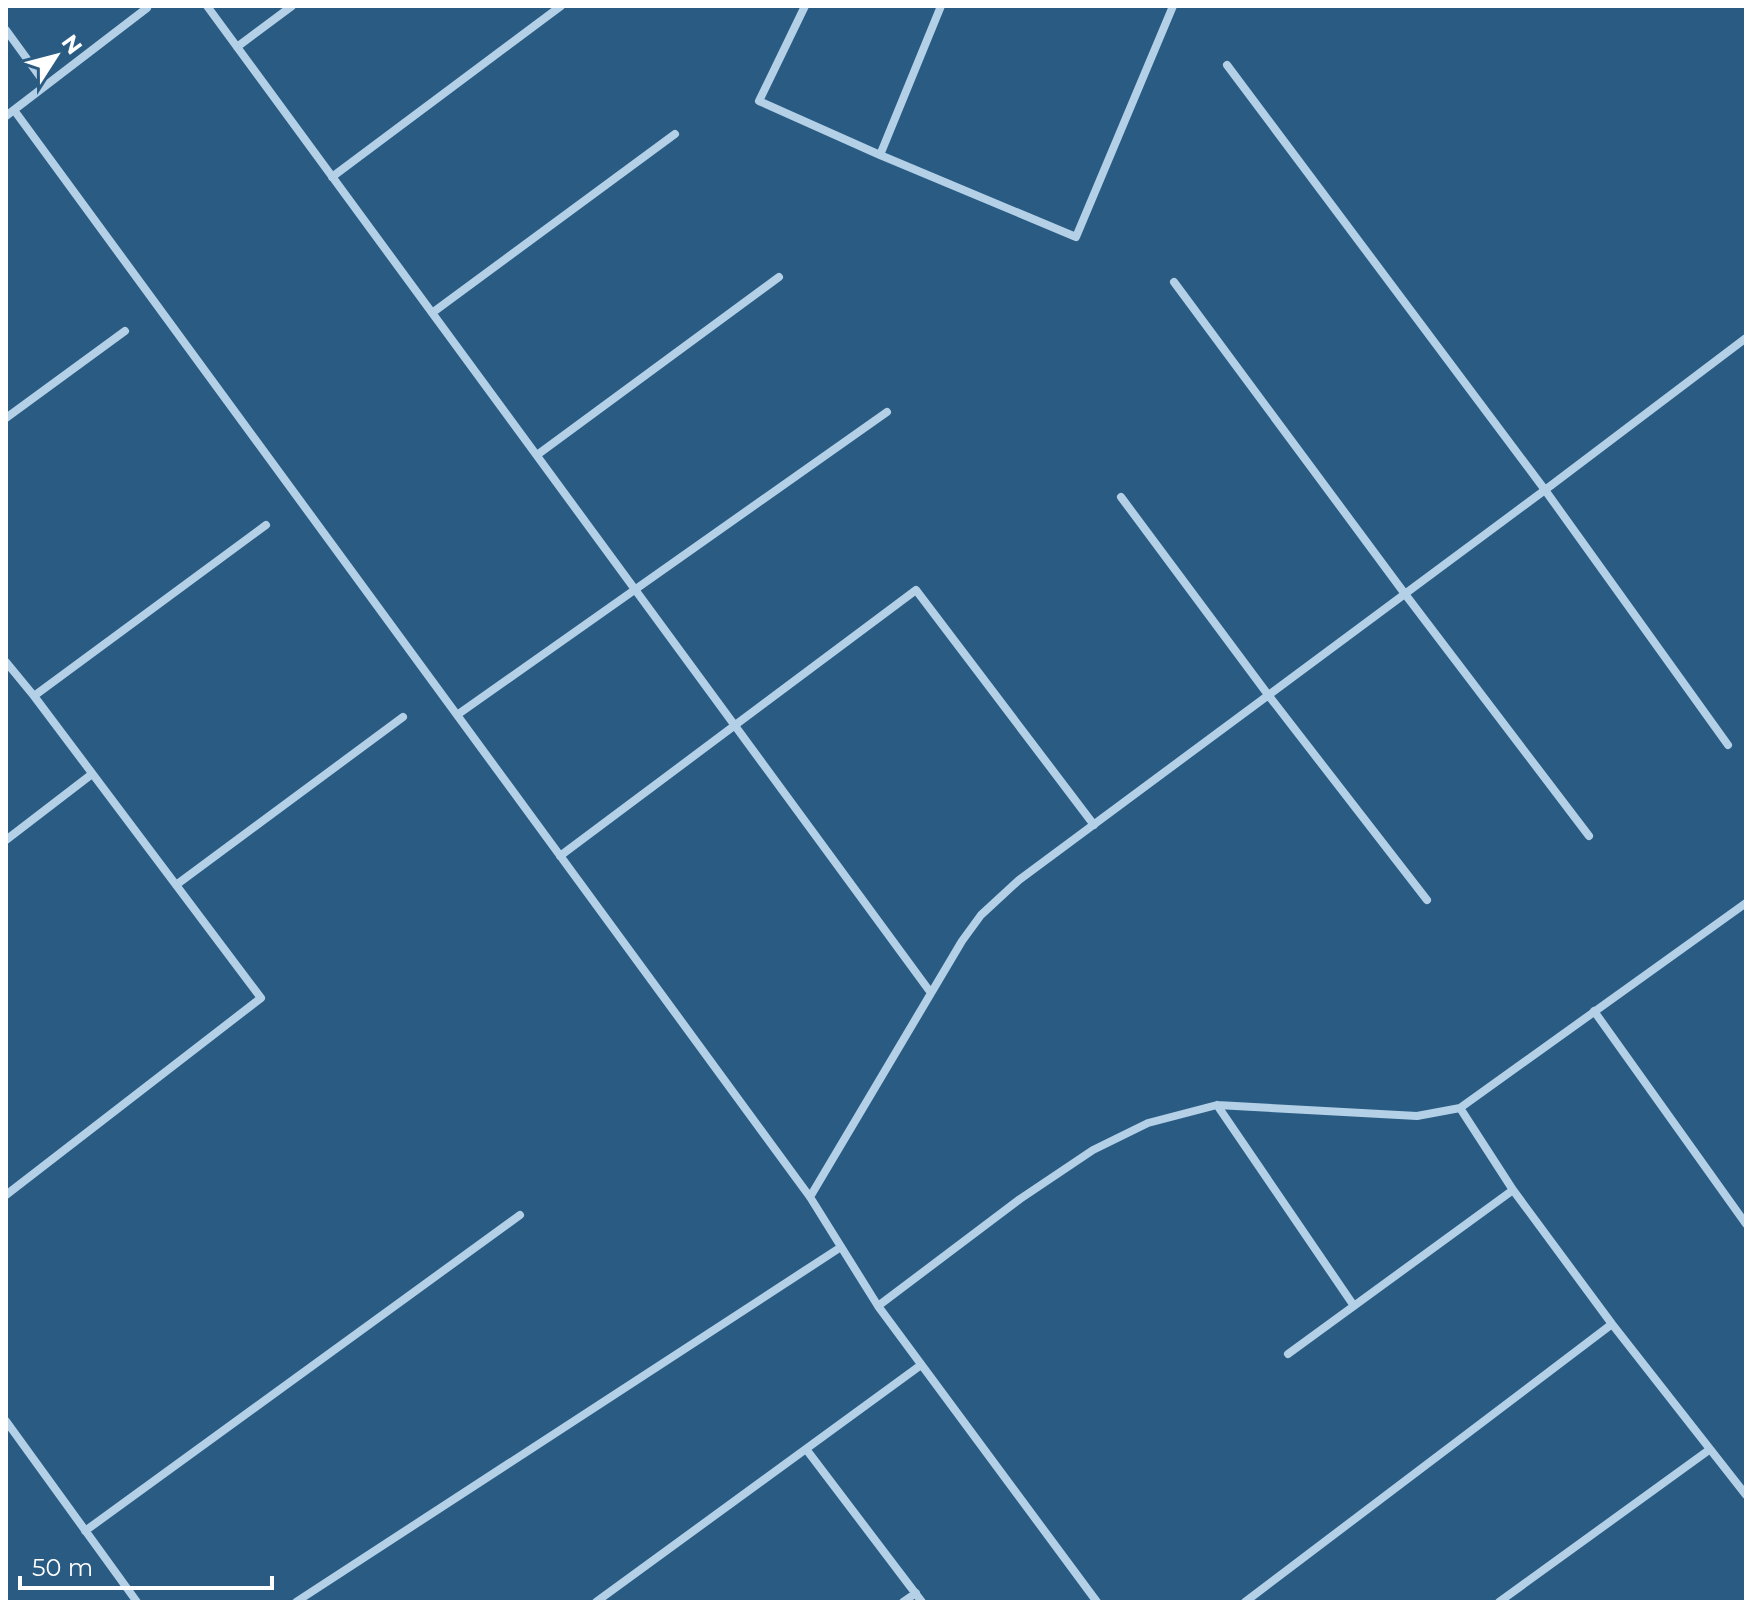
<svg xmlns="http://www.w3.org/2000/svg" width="1752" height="1608" font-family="Montserrat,sans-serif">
	<rect width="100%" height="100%" fill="#295b83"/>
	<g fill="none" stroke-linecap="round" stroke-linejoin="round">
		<path stroke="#b3d0e7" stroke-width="8" d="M207,6L931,993
			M805,6L759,101L880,155
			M941,6L880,155L1076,237L1173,6
			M6,30L46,85
			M237,47L292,6
			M1227,65L1545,490L1728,745
			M14,110L810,1197L878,1306L1097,1602
			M6,116L147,8L145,6
			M332,177L561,6
			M1174,282L1405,594L1589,836
			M432,313L675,134
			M6,418L125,331
			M537,455L779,277
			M1121,497L1269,696L1427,900
			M6,662L34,696L261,998L6,1195
			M34,696L266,525
			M457,715L887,412
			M6,840L92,774
			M560,856L916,590L1094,825
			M176,885L403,717
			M1594,1011L1746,1224
			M1217,1105L1354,1306
			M1460,1108L1513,1190L1612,1324L1746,1495
			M810,1197L962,941L981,915L1019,880L1545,490L1746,338
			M878,1306L1020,1199L1093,1150L1148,1123L1217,1105L1417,1116L1460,1108L1746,903
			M1288,1354L1513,1190
			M6,1421L137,1602
			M806,1449L922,1602
			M85,1531L520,1215
			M296,1602L841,1247
			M596,1602L921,1365
			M903,1602L916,1593
			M1245,1602L1612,1324
			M1499,1602L1709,1450"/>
	</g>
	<rect width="1752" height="1608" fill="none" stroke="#ffffff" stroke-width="16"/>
	<g transform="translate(56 56) rotate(54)" stroke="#295b83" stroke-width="6" paint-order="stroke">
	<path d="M0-6L14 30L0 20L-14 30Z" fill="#ffffff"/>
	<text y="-12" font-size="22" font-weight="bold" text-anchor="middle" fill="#ffffff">N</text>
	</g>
	<path d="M20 1576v12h252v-12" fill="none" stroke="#ffffff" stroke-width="4"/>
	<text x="32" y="1576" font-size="24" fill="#ffffff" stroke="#295b83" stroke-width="6" paint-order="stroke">50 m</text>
</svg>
